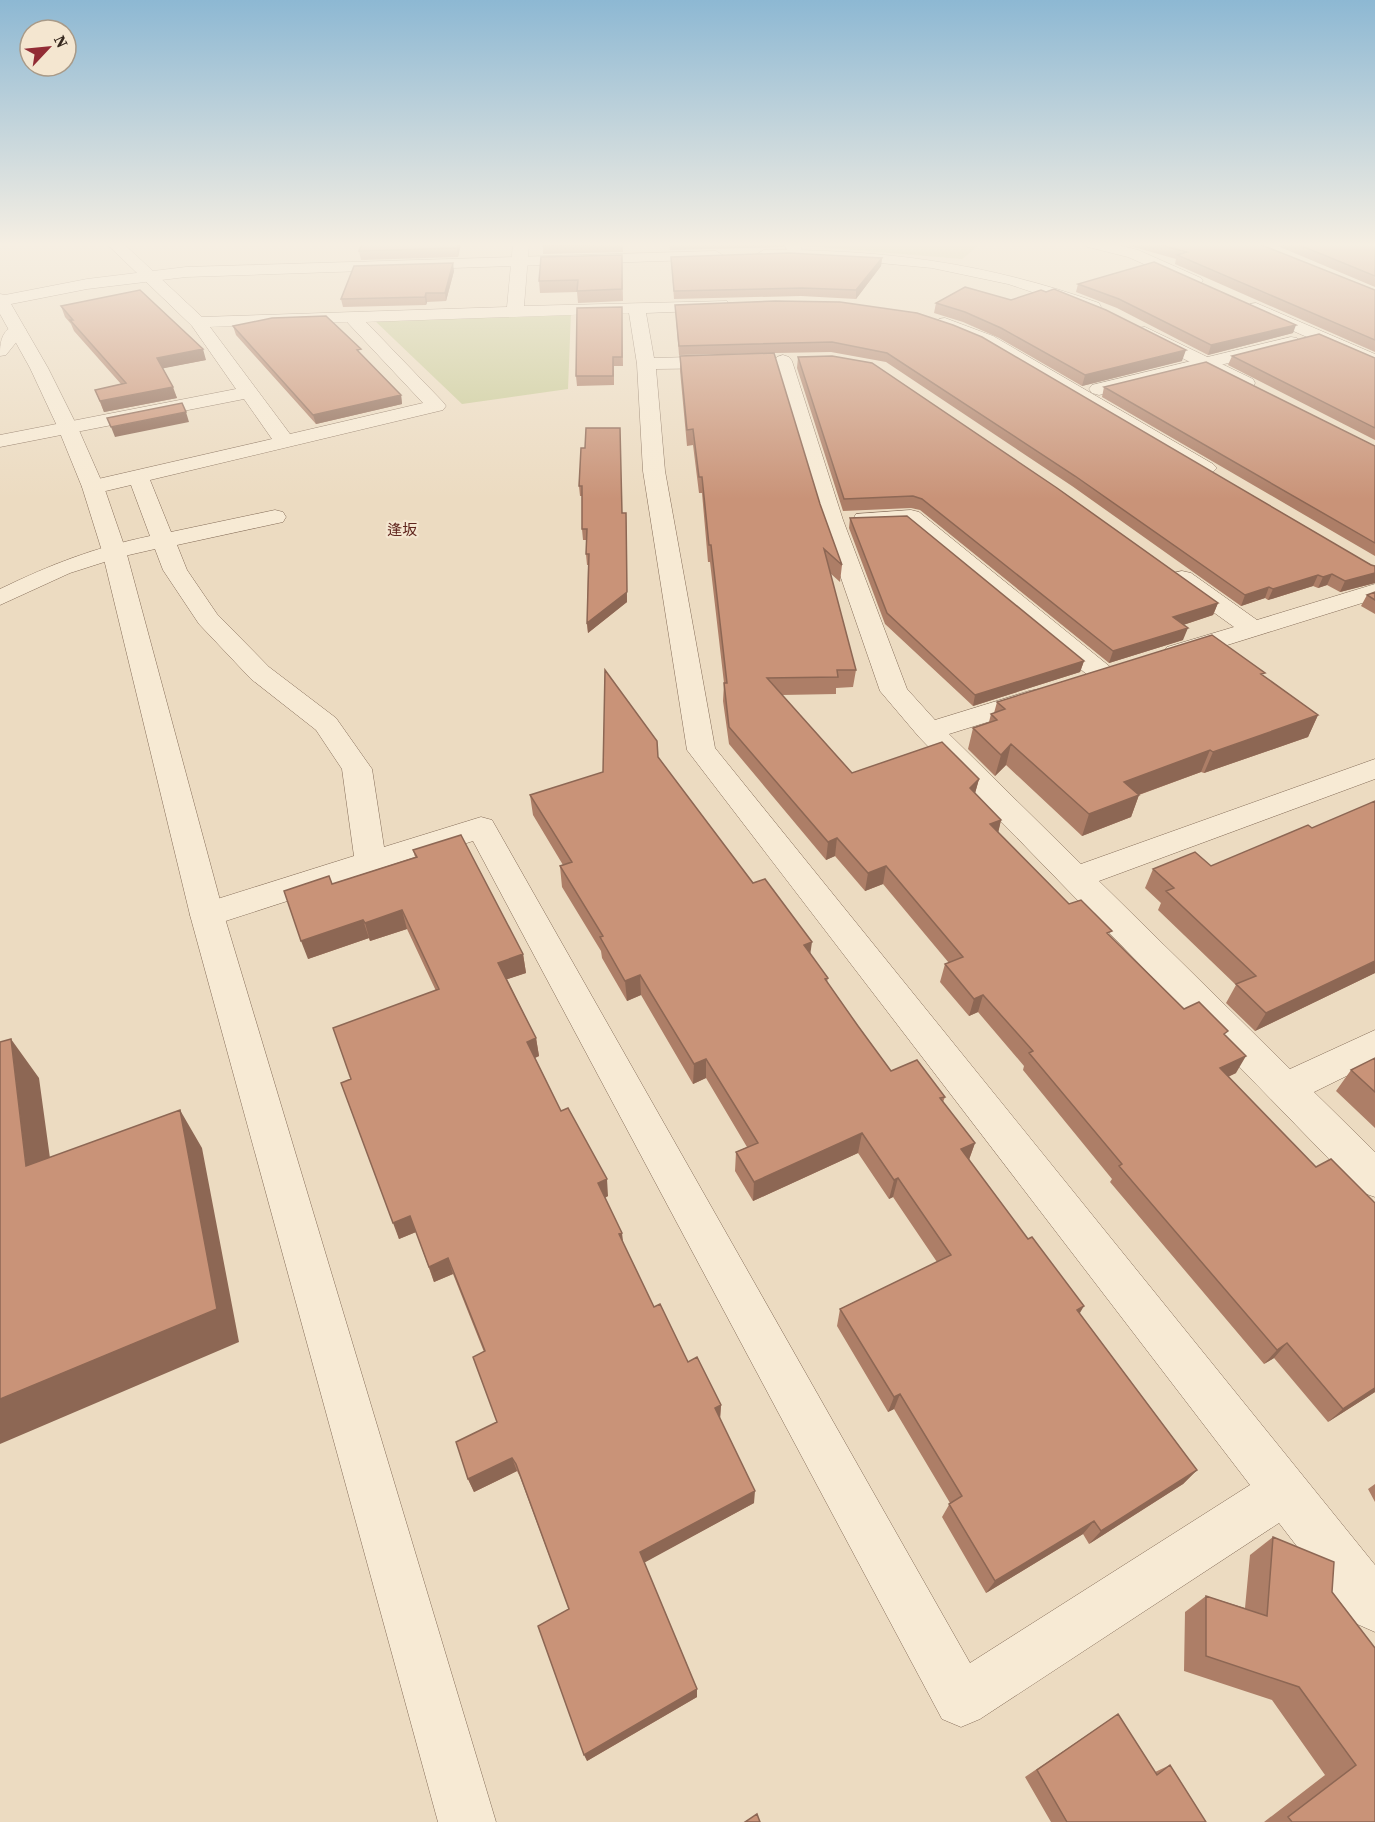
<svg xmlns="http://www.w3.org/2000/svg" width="1375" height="1822" font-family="'Source Serif 4','Noto Sans JP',serif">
	<rect width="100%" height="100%" fill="#ecdbc1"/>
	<path fill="#c8ca96" d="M806,244H980L962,259L806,246Z
		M571,312L568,389L462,404L373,319Z"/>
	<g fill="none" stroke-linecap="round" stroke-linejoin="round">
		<defs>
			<path id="minor" d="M107,244H124L202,317L507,307L513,244H529L524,306L727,301L729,305L721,310L646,313L654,358L726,356L732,358L735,362L732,366L726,368L656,369L665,471L715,748L1375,1565V1632L1357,1624L1279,1523L980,1719L961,1727L942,1719L473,841L207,927L195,924L190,915L195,906L354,856L342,769L316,730L251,679L199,624L163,570L155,549L120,557L70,573L0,605V589C52,564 93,548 150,536L131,485L93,494L85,492L82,487L85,482L272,439L244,399L0,447V435L236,389L192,326ZM629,313L637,364L643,471L687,750L1250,1485L970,1663L492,820L481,817L384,847L372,769L367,762L336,718L269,667L217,614L187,570L177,545L283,522L286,517L283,512L275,510L171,532L150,480L443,410L446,406L443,402L366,322ZM347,322L423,403L290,434L210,327Z
				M785,244H801L802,254L799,257H789Z
				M1085,244H1114L1138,250L1201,278L1203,281L1195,286L1189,284L1128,257L1088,247Z
				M1256,303L1375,354V367L1250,312L1248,308L1250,304Z
				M945,318L993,336L1213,464L1217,468L1213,472L1206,474L1199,472L981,344L939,327L936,323L939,319Z
				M17,325L23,326L26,330L6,355L0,356C0,343 1,329 17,325Z
				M1291,337L1297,338L1300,342L1297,346L1099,395L1092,393L1089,389L1092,385Z
				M783,355L789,357L792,361L843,520L907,689L935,720L1029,691L1039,689L1049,691L1053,697L1049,703L949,734L1081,864L1375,759V779L1099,881L1290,1069L1375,1030V1062L1314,1092L1375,1152V1197L1361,1192L919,737L880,691L821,520L774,361L777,357Z
				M911,510L919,512L1114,670L1118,676L1114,682L1105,684L1096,682L906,524L864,526L856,524L853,519L856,514Z
				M1182,571L1191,573L1257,620L1375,584V599L1176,661L1167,659L1163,653L1167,647L1234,627L1173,583L1170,578L1173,573Z"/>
			<path id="tertiary" d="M764,250C882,249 987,263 1099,303L1101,307L1099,311L1093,312L1008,284L932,268L849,260L759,258L756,255Z
				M716,251L724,256L721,259L186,277L87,289L11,304L48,368L78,428L104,487L126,551L224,915L496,1822H438L190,915L102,551L82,487L58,428L30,368L0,314V294L5,295L87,279L186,267Z
				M1145,327L1253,379L1255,383L1253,387H1239L1139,336L1136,332L1139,328Z"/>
		</defs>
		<use href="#minor" stroke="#856d59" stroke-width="1"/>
		<use href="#tertiary" stroke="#856d59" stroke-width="1"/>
		<use href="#minor" fill="#f7ead4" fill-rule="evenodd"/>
		<use href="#tertiary" fill="#f7ead4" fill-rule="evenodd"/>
	</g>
	<path fill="#ad7e67" d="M362,244H461L458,257L361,260L359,251Z
		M543,244H623V252L543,254Z
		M669,244H784V247L670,250Z
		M1123,244H1259L1375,290V352L1175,264L1176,259Z
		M1273,244H1375V287Z
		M622,255L623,301L578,303L577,292L540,293L539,281Z
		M671,257L882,258L881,266L856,299L801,296L674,299Z
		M454,271L446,301L427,302L426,305L343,307L341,299Z
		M1078,284L1293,333L1208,355L1117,308L1076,292Z
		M775,301L1375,566V583L1340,592L1327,585L1318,588L1313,586L1268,600L1265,598L1241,606L1072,486L886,362L831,352L679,355L675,305Z
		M936,303L1182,361L1082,386L999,338L963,322L934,313Z
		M61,306L206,360L163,368L177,398L104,412L95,390L121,384L74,331L71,324L65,317Z
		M622,307L623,366H614V385L577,386L576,376Z
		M233,326L362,355L401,395L402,404L316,424L236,335Z
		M680,356L820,504L842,565L840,582L830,573L856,670L853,687L836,688V694L782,695L852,773L979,779L975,793L1001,820L998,832L1069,904L1110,936L1184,1009L1226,1036L1236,1073L1228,1077L1316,1167L1375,1203V1392L1328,1422L1274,1358L1264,1364L1110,1182L1112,1179L1023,1070L1024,1066L978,1012L969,1016L940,982L945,964L949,963L883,884L865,891L835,856L826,860L729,744L723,701L724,683L710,562H708L702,493H699L693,445L687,446L680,371Z
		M1232,356L1375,358V440L1228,365Z
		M798,357L1218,603L1213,615L1183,625V640L1109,663L920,510L911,508L843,511L797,368Z
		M1104,387L1375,446V556L1102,397Z
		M581,448L622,513L627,602L588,633L587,623L588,565H587L586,554L587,540H583L582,529V496H580L579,486Z
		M850,518L1084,661L1080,672L973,706L885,624L849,528Z
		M1375,592V614L1361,606L1367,595Z
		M1264,676L1318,715L1308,737L1204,773L1201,772L1139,795L1131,817L1082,836L1006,765L995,776L968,749L973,728L989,722L991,714L994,713L997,702Z
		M658,757L753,883L810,954L828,978L827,982L858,1026L891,1071L945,1097L943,1102L975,1143L969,1160L1080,1314L1197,1470L1183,1484L1089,1544L1083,1534L986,1593L942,1517L950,1503L894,1409L888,1412L837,1326L840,1309L937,1262L893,1197L889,1199L858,1153L753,1201L735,1171L736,1152L747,1147L706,1078L693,1084L641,995L627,1001L602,958L601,951L562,887L560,866L563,865L533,815L530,795Z
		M413,850L523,954L526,973L507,979L536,1038L539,1056L535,1058L561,1111L608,1196L605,1198L623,1243L654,1307L688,1362L721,1405L720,1419L754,1503L644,1562L697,1689V1697L587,1761L569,1609L520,1477L517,1471L474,1492L468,1479L497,1422L484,1352L453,1274L434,1282L416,1232L399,1239L351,1079L436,991L407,929L370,941L369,938L308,959L332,884L415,857Z
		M1211,866L1375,973L1255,1031L1226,1003L1236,985L1158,910L1161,903L1145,888L1153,869Z
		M1375,1058V1128L1336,1091L1351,1070Z
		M1375,1484V1502L1368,1489Z
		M1273,1537L1332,1592L1375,1822H1264L1325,1775L1272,1700L1184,1671L1185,1612L1206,1596L1245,1608L1250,1555Z
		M1118,1714L1155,1772L1170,1765L1205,1822H1051L1025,1777Z"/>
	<path fill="#8d6754" d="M458,244H461L458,257L457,248Z
		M882,258L881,266L856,299V290Z
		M453,263L454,271L446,301L445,293Z
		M426,293L427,302L426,305L425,297Z
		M1296,325L1293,333L1208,355L1211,345Z
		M203,349L206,360L160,369L157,358Z
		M1186,350L1182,361L1082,386L1085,375Z
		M173,387L177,398L104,412L100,401Z
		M401,395L402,404L316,424L313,415Z
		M186,412L189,422L115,437L111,427Z
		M626,513L627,602L588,633L587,623Z
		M1375,573V583L1340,592L1345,581Z
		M1332,574L1327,585L1318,588L1323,577Z
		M1318,575L1313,586L1268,600L1273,589Z
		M1269,587L1265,598L1241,606L1245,595Z
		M1218,603L1213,615L1168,630L1173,617Z
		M1188,628L1183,640L1109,663L1113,651Z
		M1084,661L1080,672L973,706L975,695Z
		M1318,715L1308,737L1204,773L1213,752Z
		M1011,744L1006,765L995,776L1001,755Z
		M1210,750L1201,772L1116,803L1124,782Z
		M979,779L974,797L970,788Z
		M1139,795L1131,817L1082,836L1089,814Z
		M1001,820L997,838L990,824Z
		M837,838L835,856L826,860L828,842Z
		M886,866L883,884L865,891L868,873Z
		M402,910L407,929L370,941L365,923Z
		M363,920L369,938L308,959L301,941Z
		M812,942L809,963L804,945Z
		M523,954L526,973L502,981L498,963Z
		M1375,961V973L1255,1031L1266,1013Z
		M640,975L641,995L627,1001L625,981Z
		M983,995L978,1012L969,1016L974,999Z
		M536,1038L539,1056L530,1060L527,1042Z
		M11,1039L39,1078L56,1202L26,1166Z
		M1246,1056L1236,1073L1210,1085L1220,1068Z
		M706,1059V1078L693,1084L694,1064Z
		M180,1110L202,1148L239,1342L0,1444V1399Z
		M862,1133L858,1153L753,1201L754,1182Z
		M975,1143L968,1162L961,1149Z
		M898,1178L893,1197L889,1199L894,1180Z
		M607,1179L608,1196L600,1200L598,1183Z
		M410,1216L416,1232L399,1239L393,1223Z
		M622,1233L624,1249L619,1234Z
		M448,1258L453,1274L434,1282L429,1267Z
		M1084,1306L1074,1323L1077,1310Z
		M1287,1343L1274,1358L1264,1364L1277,1350Z
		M1375,1388V1392L1328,1422L1343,1409Z
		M900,1394L894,1409L888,1412L894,1397Z
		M721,1405L720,1419L714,1422L715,1408Z
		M512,1458L517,1471L474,1492L468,1479Z
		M1197,1470L1183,1484L1089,1544L1101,1531Z
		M755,1491L754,1503L642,1564L640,1552Z
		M1094,1521L1083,1534L986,1593L995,1581Z
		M697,1689V1697L587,1761L584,1755Z"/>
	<path fill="#c99378" stroke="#8d6754" stroke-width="1.5" d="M362,244H458L457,248L359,251Z
		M543,244H605L543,246Z
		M1157,244H1259L1375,290V340L1177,255L1187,252Z
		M1297,244H1375V276Z
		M789,253L882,258L856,290L802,288L674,291L671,257Z
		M622,255V289L577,291L578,280L539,281L541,257Z
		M1154,262L1296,325L1211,345L1119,299L1078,284Z
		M453,263L445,293H426L425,297L341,299L354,266Z
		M965,287L1011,300L1041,290L1046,292L1054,289L1106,310L1186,350L1085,375L1001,328L965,312L936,303Z
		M140,290L203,349L157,358L173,387L100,401L95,390L126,383L70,320H73L61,306Z
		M775,301L840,302L917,313L953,325L982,337L1371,565L1375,566V573L1345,581L1332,574L1323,577L1318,575L1273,589L1269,587L1245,595L1075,476L887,353L832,342L679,346L675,305Z
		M622,307V357H613V376H576L577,308Z
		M326,316L361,349L357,350L401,395L313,415L233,326L272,318Z
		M1319,334L1375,358V428L1232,356Z
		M774,353L820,504L842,565L824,549L856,670H837L838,677L767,678L852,773L942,742L979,779L970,788L1001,820L990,824L1069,904L1081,900L1112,931L1107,933L1184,1009L1199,1002L1228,1031L1224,1034L1246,1056L1220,1068L1316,1167L1331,1159L1375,1203V1388L1343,1409L1287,1343L1277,1350L1119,1166L1122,1164L1029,1053L1033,1051L983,995L974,999L945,964L963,957L886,866L868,873L837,838L828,842L729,727L724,683H727L711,545H709L702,477H699L693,429L687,430L680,356Z
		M832,356L872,363L1057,488L1218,603L1173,617L1188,628L1113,651L922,499L913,496L844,499L798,357Z
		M1206,362L1375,446V543L1104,387Z
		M182,403L186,412L111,427L107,418Z
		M586,428H620L622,513H626L627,592L587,623L589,554H586L587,529H582V486H579L581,448H585Z
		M907,516L1084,661L975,695L887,613L850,518Z
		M1375,592V600L1367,595Z
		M1212,635L1265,673L1261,674L1318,715L1213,752L1210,750L1124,782L1139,795L1089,814L1011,744L1001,755L973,728L997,720L991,714L1005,709L997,702Z
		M605,670L657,741L658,757L753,883L765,879L812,942L804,945L828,978L825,979L858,1026L891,1071L917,1060L945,1097L940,1098L975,1143L961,1149L1028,1239L1032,1237L1084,1306L1077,1310L1197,1470L1101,1531L1094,1521L995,1581L949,1504L962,1496L900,1394L894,1397L840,1309L951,1255L898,1178L894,1180L862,1133L754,1182L736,1152L758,1143L706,1059L694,1064L640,975L625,981L600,937L603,936L560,866L572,862L530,795L603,772Z
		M1375,801V961L1266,1013L1236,984L1256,976L1166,891L1174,888L1153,869L1195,852L1211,866L1308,825L1312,828Z
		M461,835L523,954L498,963L536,1038L527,1042L561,1111L568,1108L607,1179L598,1183L622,1233L619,1234L654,1307L660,1304L688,1362L697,1357L721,1405L715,1408L755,1491L640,1552L697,1689L584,1755L538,1626L569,1609L516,1464L512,1458L468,1479L456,1442L497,1422L473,1357L485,1351L448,1258L429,1267L410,1216L393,1223L341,1083L351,1079L333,1028L439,989L402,910L365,923L363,920L301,941L284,891L329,876L332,884L417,857L413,850Z
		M11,1039L26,1166L180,1110L217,1309L0,1399V1042Z
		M1375,1058V1092L1351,1070Z
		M1273,1537L1334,1562L1332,1592L1375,1648V1822H1292L1288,1817L1356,1765L1299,1687L1206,1656V1596L1267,1616Z
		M1118,1714L1157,1775L1170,1765L1206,1822H1067L1037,1770Z
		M757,1814L760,1822H745Z"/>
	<linearGradient id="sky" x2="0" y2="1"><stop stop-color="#8db8d3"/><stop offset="0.49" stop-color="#f6efe3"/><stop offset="1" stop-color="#f6efe3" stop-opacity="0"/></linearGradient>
	<rect width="1375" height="499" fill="url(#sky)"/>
	<g text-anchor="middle" stroke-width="4.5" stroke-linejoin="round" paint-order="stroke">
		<g font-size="15" fill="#60261e" stroke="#f4e6d0">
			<text x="402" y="535">逢坂</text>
		</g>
	</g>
	<g transform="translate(48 48) rotate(64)"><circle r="28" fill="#f4e6d0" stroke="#a89a88" stroke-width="1.5"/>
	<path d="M0-4.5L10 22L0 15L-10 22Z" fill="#922c35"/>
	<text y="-9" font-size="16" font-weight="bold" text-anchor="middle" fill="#35271d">N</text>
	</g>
</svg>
